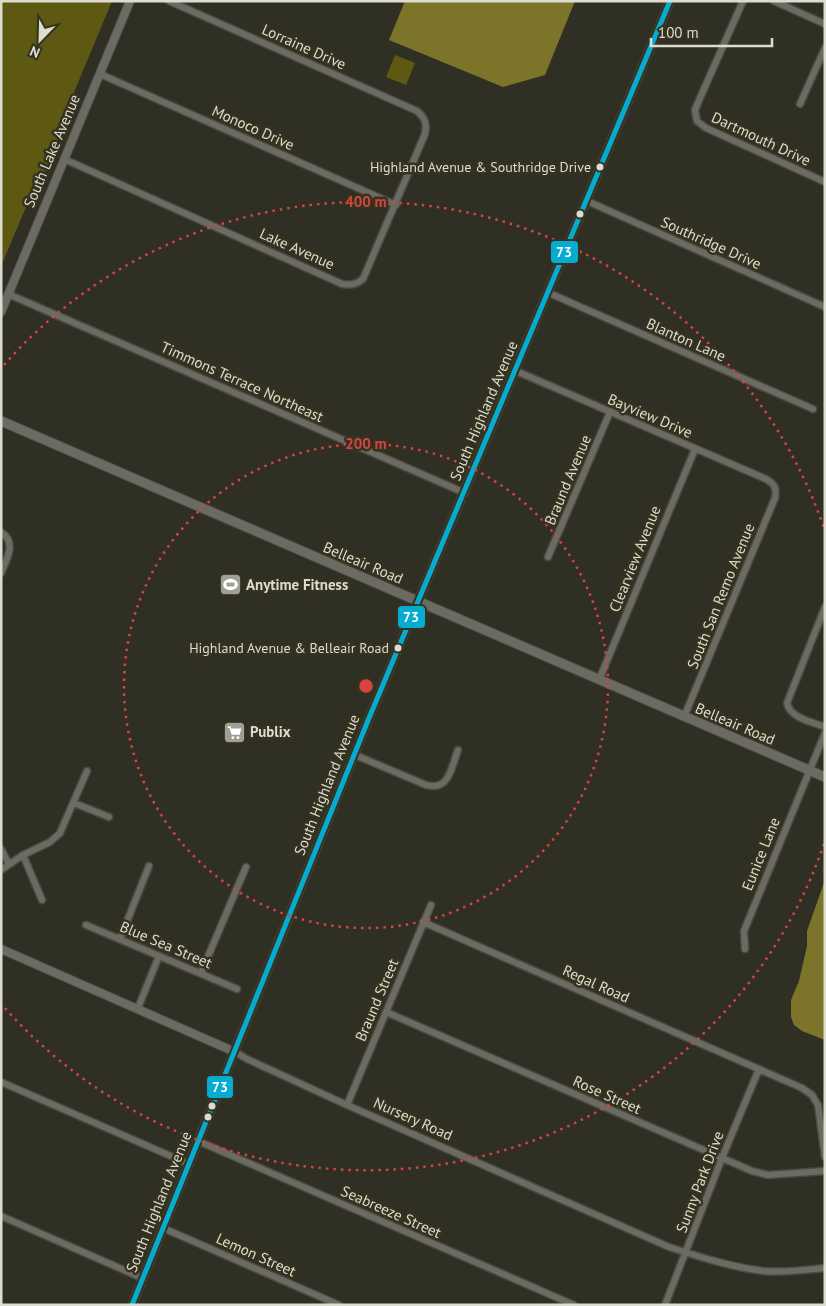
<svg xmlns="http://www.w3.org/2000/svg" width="826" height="1306" font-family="'PT Sans',sans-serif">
	<rect width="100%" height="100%" fill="#302f24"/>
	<path fill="#5e5912" d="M1,1H112L65,114V121L47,168L35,192L32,193L1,266Z
		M395,55L415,63L406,85L386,77Z"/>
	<path fill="#7c7529" d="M405,1H575L545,75L503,87L389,40Z
		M825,880V1040L802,1031L794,1025L791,1017V1000L799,981L807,946V931Z"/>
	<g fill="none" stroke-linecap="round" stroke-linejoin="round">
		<defs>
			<path id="minor" d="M743,1L700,98L695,110L697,121L706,128L825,182
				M774,1L825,24
				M100,74L396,205
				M800,104L825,48
				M64,159L342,284C351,285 356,285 363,279L425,134C427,123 425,118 417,111L169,1
				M587,201L825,307
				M549,293L813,409
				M8,294L465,493
				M516,371L766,479C774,484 777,487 775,498L684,717
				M1,532C17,542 7,559 1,573
				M548,557L610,412
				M825,607L787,703C790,718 812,722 825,727
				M599,680L695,449
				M355,755L426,785C430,786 435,787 439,785C450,782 454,760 458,750
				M74,803L109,817
				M1,849L9,864
				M23,855L42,900
				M1,870L23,855L50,842L60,833L87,771
				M423,922L802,1088L812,1095L818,1105L825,1157
				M86,925L237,989
				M120,939L149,866
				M745,949L744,931L825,733
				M201,973L246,867
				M138,1008L159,956
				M386,1012L752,1171L768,1175L825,1171
				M235,1052L247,1059L347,1105L669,1247C700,1257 731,1267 763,1271C784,1273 804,1270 825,1268
				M1,1082L189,1164
				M347,1105L431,905
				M198,1141L574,1305
				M1,1216L142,1278
				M163,1228L339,1305
				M665,1305L722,1158L759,1069"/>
			<path id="tertiary" d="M1,312L130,1
				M1,949L235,1052
				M132,1305L369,718L670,1"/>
			<path id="secondary" d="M1,421L825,777"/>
		</defs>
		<use href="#minor" stroke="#4b4a40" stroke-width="9"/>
		<use href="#tertiary" stroke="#4b4a40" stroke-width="10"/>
		<use href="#secondary" stroke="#4b4a40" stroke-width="11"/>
		<use href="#minor" stroke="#6c6b63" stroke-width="6"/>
		<use href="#tertiary" stroke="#6c6b63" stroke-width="8"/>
		<use href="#secondary" stroke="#6c6b63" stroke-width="9"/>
		<defs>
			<path id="bus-1" d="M132,1305L369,718L670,1"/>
		</defs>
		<use href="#bus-1" stroke="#35331f" stroke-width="9"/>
		<use href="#bus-1" stroke="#06acd0" stroke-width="5"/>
	</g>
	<g fill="none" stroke="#d74341" stroke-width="2.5" stroke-dasharray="2.5 5">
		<circle cx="366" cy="686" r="242"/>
		<path d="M824 844A484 484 0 0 1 4 1007M4 365A484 484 0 0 1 824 528"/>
	</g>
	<defs>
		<symbol id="stadium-square" viewBox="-11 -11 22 22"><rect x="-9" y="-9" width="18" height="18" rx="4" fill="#a09f93" stroke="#35331f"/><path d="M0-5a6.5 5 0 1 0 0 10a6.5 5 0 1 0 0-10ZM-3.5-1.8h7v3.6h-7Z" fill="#fff"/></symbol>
		<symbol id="supermarket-square" viewBox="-11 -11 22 22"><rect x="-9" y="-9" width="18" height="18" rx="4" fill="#a09f93" stroke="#35331f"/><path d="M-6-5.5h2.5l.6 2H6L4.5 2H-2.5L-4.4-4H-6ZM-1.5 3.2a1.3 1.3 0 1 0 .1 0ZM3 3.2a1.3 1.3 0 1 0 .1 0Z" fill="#fff"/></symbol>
	</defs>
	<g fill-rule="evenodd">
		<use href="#stadium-square" x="218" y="572" width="25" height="25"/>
		<use href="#supermarket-square" x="222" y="720" width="25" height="25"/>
	</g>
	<g fill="#dcdccf" stroke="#35331f" stroke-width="2">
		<circle cx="600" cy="167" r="4.5"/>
		<circle cx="580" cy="214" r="4.5"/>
		<circle cx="398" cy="648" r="4.5"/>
		<circle cx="212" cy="1106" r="4.5"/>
		<circle cx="208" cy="1117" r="4.5"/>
	</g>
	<g text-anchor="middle" stroke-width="5" stroke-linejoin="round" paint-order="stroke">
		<g font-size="14" fill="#dcdccf" stroke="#35331f" text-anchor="end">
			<text x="591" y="172">Highland Avenue &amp; Southridge Drive</text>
			<text x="389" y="653">Highland Avenue &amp; Belleair Road</text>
		</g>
		<g font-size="15" fill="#dcdccf" stroke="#35331f">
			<text transform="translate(304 47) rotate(24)" y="5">Lorraine Drive</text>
			<text transform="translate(253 128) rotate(24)" y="5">Monoco Drive</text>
			<text transform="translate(761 139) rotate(25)" y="5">Dartmouth Drive</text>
			<text transform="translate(52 151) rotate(-67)" y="5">South Lake Avenue</text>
			<text transform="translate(711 243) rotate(24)" y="5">Southridge Drive</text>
			<text transform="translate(297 249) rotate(24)" y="5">Lake Avenue</text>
			<text transform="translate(686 340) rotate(24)" y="5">Blanton Lane</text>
			<text transform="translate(242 382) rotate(24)" y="5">Timmons Terrace Northeast</text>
			<text transform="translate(484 411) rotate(-67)" y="5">South Highland Avenue</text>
			<text transform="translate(650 416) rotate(23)" y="5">Bayview Drive</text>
			<text transform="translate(568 480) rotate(-67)" y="5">Braund Avenue</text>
			<text transform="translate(635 559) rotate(-68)" y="5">Clearview Avenue</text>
			<text transform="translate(363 563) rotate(23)" y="5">Belleair Road</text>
			<text transform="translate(721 596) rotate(-68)" y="5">South San Remo Avenue</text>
			<text transform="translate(735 724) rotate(23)" y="5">Belleair Road</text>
			<text transform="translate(327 785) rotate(-68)" y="5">South Highland Avenue</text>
			<text transform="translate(761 854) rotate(-68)" y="5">Eunice Lane</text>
			<text transform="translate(166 945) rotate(23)" y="5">Blue Sea Street</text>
			<text transform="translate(596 984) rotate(24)" y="5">Regal Road</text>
			<text transform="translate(377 1000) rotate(-67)" y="5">Braund Street</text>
			<text transform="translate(607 1095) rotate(24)" y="5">Rose Street</text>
			<text transform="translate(413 1119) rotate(24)" y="5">Nursery Road</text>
			<text transform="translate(700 1182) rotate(-69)" y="5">Sunny Park Drive</text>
			<text transform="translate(159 1202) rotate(-68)" y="5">South Highland Avenue</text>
			<text transform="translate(391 1212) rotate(24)" y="5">Seabreeze Street</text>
			<text transform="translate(256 1255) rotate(24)" y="5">Lemon Street</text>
		</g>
		<g font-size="15" font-weight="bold" fill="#dcdccf" stroke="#35331f" text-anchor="start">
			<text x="246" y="590">Anytime Fitness</text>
			<text x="250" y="737">Publix</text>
		</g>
	</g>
	<circle cx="366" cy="686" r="8" fill="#d74341" stroke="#35331f" stroke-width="2.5"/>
	<g font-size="15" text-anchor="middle" font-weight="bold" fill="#d74341" stroke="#35331f" stroke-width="5" stroke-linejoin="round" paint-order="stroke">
		<text x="366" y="207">400 m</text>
		<text x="366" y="449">200 m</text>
	</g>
	<g stroke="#35331f" stroke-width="2">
		<rect x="550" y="240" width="29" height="24" rx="5" fill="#06acd0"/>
		<rect x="397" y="605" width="29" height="24" rx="5" fill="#06acd0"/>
		<rect x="206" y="1075" width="28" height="24" rx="5" fill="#06acd0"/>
	</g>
	<g font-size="14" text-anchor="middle" font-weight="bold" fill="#fff">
		<text x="564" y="257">73</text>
		<text x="411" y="622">73</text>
		<text x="220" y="1092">73</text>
	</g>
	<rect width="826" height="1306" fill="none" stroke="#dcdccf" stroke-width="5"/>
	<g transform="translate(40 40) rotate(203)" stroke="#35331f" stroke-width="4" paint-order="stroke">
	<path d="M0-4L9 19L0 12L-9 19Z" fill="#dcdccf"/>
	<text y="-8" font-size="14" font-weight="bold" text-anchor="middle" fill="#dcdccf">N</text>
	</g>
	<path d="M651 38v8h121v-8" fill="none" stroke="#dcdccf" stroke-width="2.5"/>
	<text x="658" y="38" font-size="15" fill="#dcdccf" stroke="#35331f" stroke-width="4" paint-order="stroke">100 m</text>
</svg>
